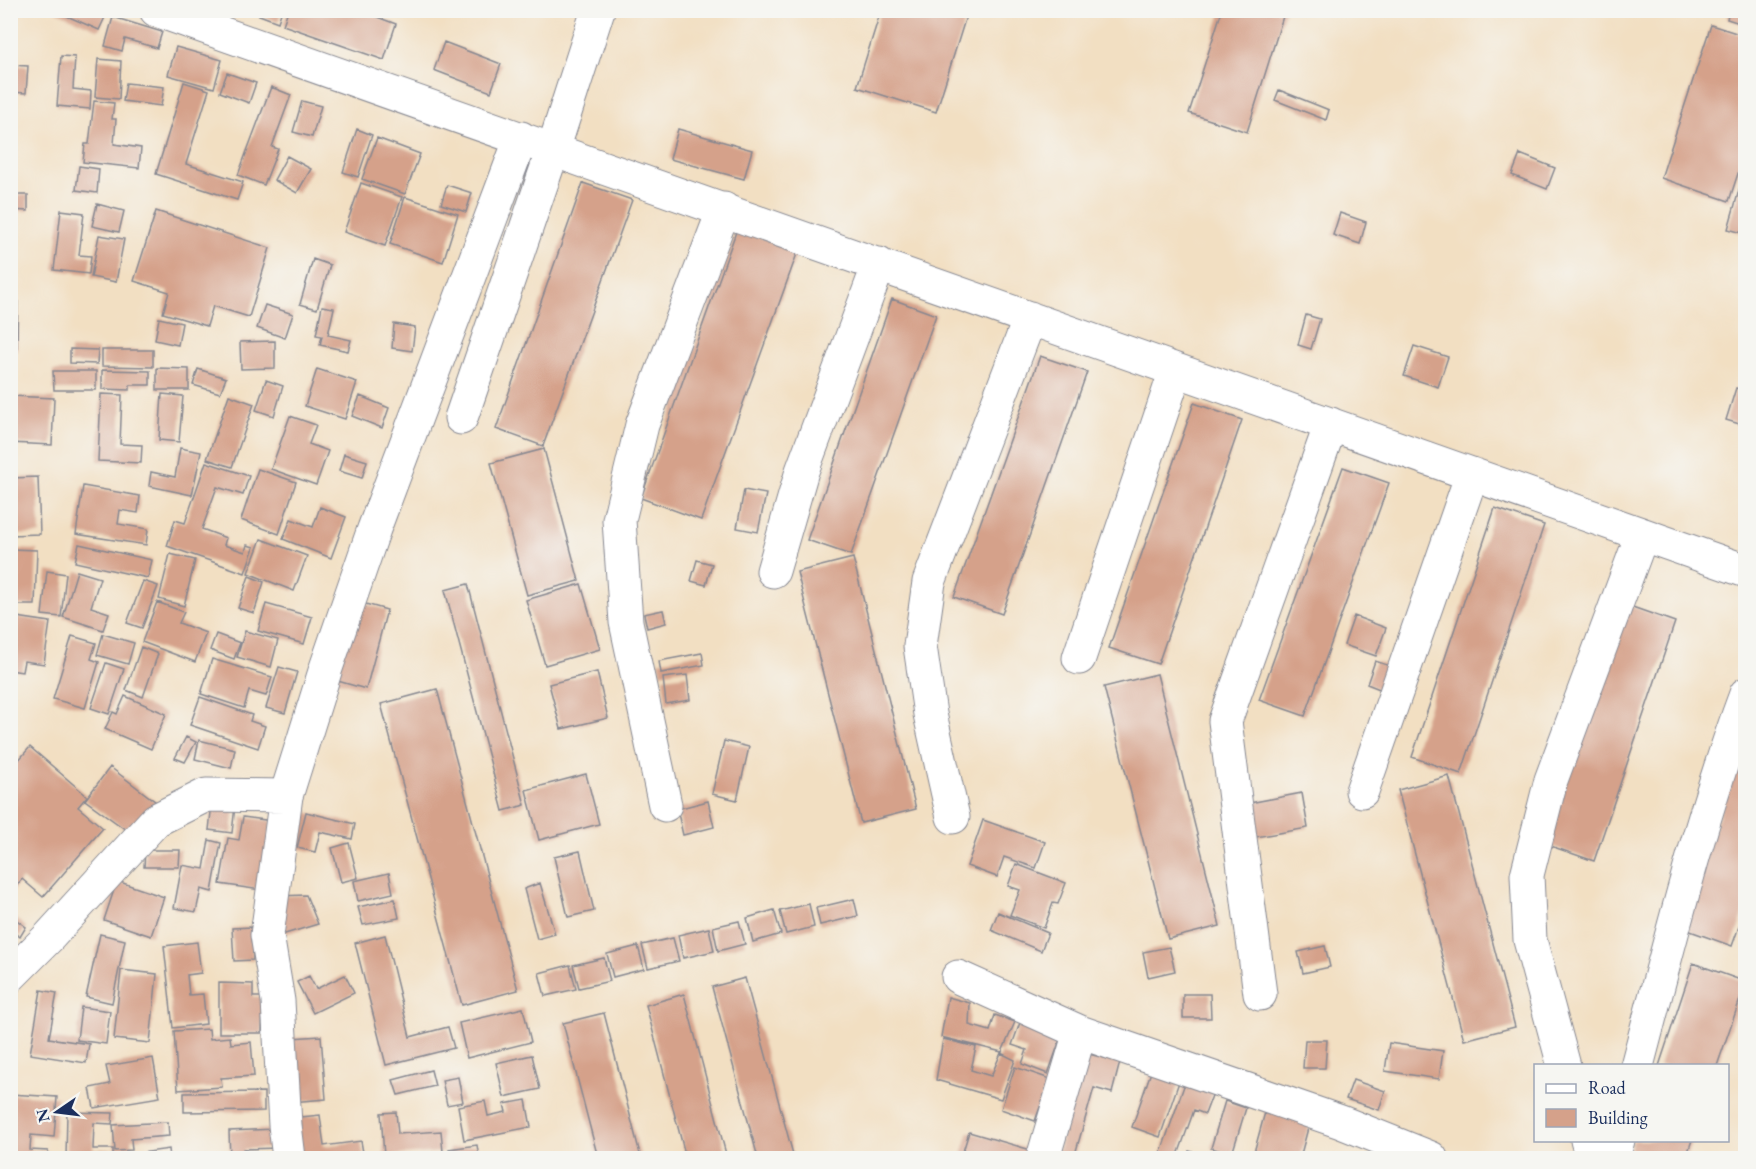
<svg xmlns="http://www.w3.org/2000/svg" width="1756" height="1169" font-family="'EB Garamond',serif">
	<rect width="100%" height="100%" fill="#f6f6f2"/>
	<filter id="ink" filterUnits="userSpaceOnUse"><feTurbulence type="fractalNoise" baseFrequency=".0167" numOctaves="2"/><feDisplacementMap in="SourceGraphic" scale="12" xChannelSelector="R" yChannelSelector="G"/><feConvolveMatrix kernelMatrix="1 2 1 2 8 2 1 2 1" color-interpolation-filters="sRGB"/></filter>
	<filter id="wash" filterUnits="userSpaceOnUse"><feTurbulence type="fractalNoise" baseFrequency=".008" numOctaves="4" result="noise"/><feDisplacementMap in="SourceGraphic" scale="24" xChannelSelector="R" yChannelSelector="G"/><feGaussianBlur stdDeviation="1.35" result="paint"/><feColorMatrix in="noise" values="0 0 0 0 0 0 0 0 0 0 0 0 0 0 0 0 0 1.4 0 .05"/><feComposite in="paint" operator="in"/></filter>
	<g filter="url(#wash)">
		<rect width="100%" height="100%" fill="#f2dfc2"/>
		<g id="blocks">
			<path fill="#d5a18a" d="M53,10H95L106,15L99,30Z
				M246,10H282L278,22Z
				M288,10H358L396,24L384,60L283,25Z
				M881,10H968L936,112L857,87Z
				M1222,10H1285L1247,132L1189,113Z
				M1729,10H1746V25L1727,19Z
				M113,17L162,32L157,48L125,39L122,51L105,46Z
				M1711,25L1746,36V149L1729,201L1661,178Z
				M444,42L501,64L491,92L434,70Z
				M176,47L222,60L214,88L168,75Z
				M61,56L75,57L73,89L91,91L90,109L57,106Z
				M98,59L121,61L119,99L95,97Z
				M10,65L28,66L26,93L10,92Z
				M227,73L256,83L249,103L220,92Z
				M184,82L209,90L186,164L243,182L237,200L156,174Z
				M126,83L164,87L161,106L123,101Z
				M271,87L291,95L272,147L278,149L264,185L238,175Z
				M1279,90L1329,110L1326,120L1275,100Z
				M94,101L114,103L112,119H116L114,144L141,148L139,168L83,162L85,144H89Z
				M302,101L321,106L312,137L293,132Z
				M357,129L372,135L358,177L343,172Z
				M678,129L752,150L744,179L670,159Z
				M377,138L420,154L405,194L362,179Z
				M1520,154L1555,168L1547,189L1512,175Z
				M287,156L311,169L297,193L274,180Z
				M79,166L99,169L97,193L76,190Z
				M1743,176H1746V234L1728,229Z
				M361,183L402,197L385,246L344,232Z
				M583,183L632,200L543,446L496,429Z
				M447,185L472,193L466,212L441,204Z
				M10,195H28V211L10,210Z
				M405,197L458,214L443,262L390,244Z
				M97,204L124,211L119,232L92,226Z
				M61,210L84,213L79,255L91,256L89,274L54,270Z
				M156,211L270,248L249,317L213,306L207,326L163,313L169,292L134,281Z
				M1340,213L1366,222L1360,244L1333,235Z
				M737,229L798,251L701,520L641,498Z
				M99,235L124,239L116,282L91,277Z
				M313,259L330,265L317,309L300,304Z
				M10,283H18L17,351H10Z
				M892,299L936,315L851,555L807,540Z
				M265,305L293,314L285,338L257,328Z
				M322,306L334,308L328,335L351,340L348,351L320,345L322,336L316,335Z
				M1306,315L1320,319L1311,349L1298,345Z
				M159,318L182,323L178,345L155,340Z
				M394,324L415,327L412,351L392,348Z
				M275,341V368L241,369L240,342Z
				M1414,346L1448,357L1438,387L1404,376Z
				M70,349L98,350L97,364L70,363Z
				M102,350H153V367L102,366Z
				M1040,356L1087,372L1002,614L954,597Z
				M157,368L189,369V390H157Z
				M198,369L226,378L220,393L193,385Z
				M317,369L357,382L345,419L305,406Z
				M102,370L150,371V385H130V390L102,389Z
				M53,371H96V390H54Z
				M266,380L283,386L274,416L256,410Z
				M1736,388L1746,391V426L1726,420Z
				M101,394L122,395L120,444L142,445L141,463L98,461Z
				M162,394L183,396L179,442L159,440Z
				M229,395L254,404L232,467L207,459Z
				M10,396L54,398L52,445L10,443Z
				M360,396L389,408L382,428L352,416Z
				M1194,403L1242,420L1158,664L1109,648Z
				M290,416L316,425L309,444L328,451L316,485L271,469Z
				M180,448L201,452L192,495L149,486L151,472L175,477Z
				M544,449L579,581L527,595L491,463Z
				M344,454L367,461L362,478L339,471Z
				M206,462L249,476L243,495L217,487L202,529L226,538L224,545L245,552L247,545L254,547L245,573L167,546L175,520L185,523Z
				M1343,467L1389,483L1305,716L1259,700Z
				M258,469L296,482L279,534L241,520Z
				M38,477L40,534L10,535V478Z
				M83,486L140,496L138,513L120,510L118,524L148,529L146,545L76,534Z
				M744,490L766,494L758,532L737,528Z
				M320,507L346,517L331,558L283,539L291,519L313,527Z
				M1495,508L1544,525L1461,774L1412,757Z
				M261,539L307,556L294,591L248,573Z
				M79,544L152,560L148,578L75,562Z
				M10,549L37,550L35,605H10Z
				M170,554L195,560L184,606L159,599Z
				M853,558L916,809L861,823L797,572Z
				M697,560L712,564L706,585L691,581Z
				M47,571L66,574L61,617L42,615Z
				M77,571L100,578L91,607L109,613L103,630L63,617Z
				M249,576L264,582L254,613L238,608Z
				M143,581L158,586L142,628L127,623Z
				M468,584L525,805L503,811L445,590Z
				M581,584L600,649L545,665L526,600Z
				M355,601L387,610L366,689L334,680Z
				M157,602L184,612L179,623L206,633L195,662L142,642Z
				M266,604L312,617L304,644L258,631Z
				M1624,604L1675,622L1594,861L1542,843Z
				M663,610L666,623L647,628L644,614Z
				M10,616L50,622L44,664L24,661L22,672L10,670Z
				M1354,616L1386,628L1376,656L1344,645Z
				M245,631L278,640L271,667L237,657Z
				M103,634L134,643L128,664L97,655Z
				M216,634L240,643L234,659L210,650Z
				M72,636L96,643L91,659L99,662L85,708L53,699Z
				M141,647L158,654L143,697L126,690Z
				M702,653L704,665L661,673L659,661Z
				M212,659L272,677L266,696L249,691L244,708L201,694Z
				M1375,661L1390,666L1382,690L1367,684Z
				M106,663L124,669L109,714L91,708Z
				M279,667L297,672L285,713L266,708Z
				M597,672L608,718L561,729L549,684Z
				M1157,674L1220,926L1168,939L1104,687Z
				M687,675L690,700L666,704L663,678Z
				M437,689L518,990L462,1005L381,704Z
				M125,696L166,714L151,749L105,729L113,712L117,714Z
				M200,697L252,715L250,721L265,726L258,748L190,725Z
				M186,737L196,742L185,762L175,758Z
				M199,740L235,749L231,768L195,759Z
				M1746,740V907L1732,946L1679,927Z
				M724,741L749,747L737,800L712,794Z
				M30,747L87,796L78,807L103,828L43,897L22,879L13,890L10,887V770Z
				M110,767L156,802L133,835L85,800Z
				M586,774L599,824L539,840L526,790Z
				M1449,776L1515,1027L1464,1040L1398,790Z
				M1302,793L1308,828L1250,838L1244,804Z
				M708,801L714,827L683,835L677,809Z
				M212,803L235,806L232,833L209,830Z
				M306,812L355,824L352,839L320,832L315,852L297,848Z
				M243,817L272,821L261,890L220,884L228,838L239,840Z
				M983,820L1045,842L1036,868L1004,857L997,877L967,866Z
				M209,840L221,843L212,892L201,889L196,912L174,908L182,865L204,869Z
				M349,843L358,878L341,882L332,848Z
				M145,850H180L179,867H144Z
				M580,851L594,911L568,917L554,857Z
				M1016,864L1066,883L1058,904L1053,903L1044,928L1010,915L1020,890L1008,886Z
				M389,873L393,893L358,901L354,881Z
				M117,881L164,897L151,936L104,920Z
				M540,883L555,934L537,939L524,889Z
				M306,895L318,924L275,937L277,896Z
				M395,899L399,918L363,925L358,907Z
				M854,899L858,916L820,925L816,908Z
				M809,904L814,927L786,934L780,911Z
				M774,910L781,934L753,942L747,918Z
				M998,912L1048,933L1041,951L991,930Z
				M10,915L26,927L20,937L10,930Z
				M739,921L745,944L718,951L713,927Z
				M252,927L253,960L234,961L232,928Z
				M709,928L714,951L683,958L678,935Z
				M100,934L125,940L112,1003L86,997Z
				M385,935L410,1037L448,1027L454,1048L386,1065L355,943Z
				M673,938L679,961L648,968L642,945Z
				M197,942L201,973L187,975L189,995L203,994L206,1024L173,1028L164,946Z
				M638,946L644,969L613,977L607,954Z
				M1325,946L1330,967L1303,973L1298,952Z
				M1169,947L1175,971L1148,977L1143,952Z
				M604,958L610,981L579,988L573,965Z
				M1693,963L1746,982L1717,1066H1659Z
				M570,965L576,989L545,996L539,973Z
				M121,970L157,974L150,1043L114,1039Z
				M345,975L354,993L313,1013L297,982L309,976L316,989Z
				M745,978L794,1158H758L712,987Z
				M219,983L253,984V997H263L262,1033H219Z
				M41,990L57,993L49,1038L89,1044L86,1063L30,1054Z
				M10,992L16,993L12,1044H10Z
				M684,994L727,1158H686L646,1005Z
				M1183,994H1210L1211,1018H1183Z
				M948,997L970,1003L969,1025L990,1031L995,1015L1015,1022L1002,1052L941,1037Z
				M81,1007L110,1011L106,1044L77,1040Z
				M523,1008L531,1042L467,1058L459,1023Z
				M604,1013L641,1158H598L563,1023Z
				M1022,1017L1063,1031L1048,1074L1022,1064L1027,1050L1012,1045Z
				M209,1029L210,1039L230,1037L231,1044L251,1042L254,1076L221,1078L222,1087L178,1090L174,1031Z
				M321,1036L326,1099L291,1102V1038Z
				M943,1039L976,1047L971,1070L991,1076L1001,1053L1015,1060L1001,1099L936,1080Z
				M1305,1040H1327L1325,1068H1303Z
				M1389,1043L1443,1051L1439,1079L1385,1071Z
				M1085,1053L1120,1062L1112,1093L1094,1088L1074,1158H1056Z
				M532,1055L540,1089L504,1097L496,1063Z
				M153,1058L160,1097L94,1108L90,1088L110,1084L106,1066Z
				M1153,1066L1181,1076L1160,1137L1132,1127Z
				M1015,1067L1050,1079L1035,1121L1001,1109Z
				M431,1070L435,1086L398,1095L393,1080Z
				M458,1077L463,1102L447,1105L442,1080Z
				M1353,1080L1385,1091L1379,1110L1346,1099Z
				M1185,1083L1213,1093L1205,1114L1194,1110L1177,1158H1170L1160,1155Z
				M264,1092V1111L184,1112V1093Z
				M10,1094L57,1097L54,1137L31,1135L30,1150L48,1151V1158H10Z
				M526,1100L531,1127L464,1140L458,1106L485,1101L488,1116L506,1112L504,1104Z
				M1225,1101L1246,1108L1232,1154L1211,1148Z
				M1267,1105L1311,1117L1300,1158H1261L1253,1156Z
				M67,1112L113,1113L112,1124L94,1123L93,1149H113V1158H66Z
				M396,1112L398,1134L441,1131L443,1152L384,1156L381,1113Z
				M320,1115L324,1146L361,1141L364,1158H296L292,1118Z
				M168,1122L169,1136L131,1139L132,1150L115,1151L113,1125Z
				M276,1129L277,1148L244,1149L245,1158H230L229,1131Z
				M969,1132L1031,1150L1029,1158H961Z
				M1633,1140H1692L1686,1158H1627Z
				M477,1145L479,1158H450L449,1149Z
				M169,1149L170,1158H120L119,1156Z
				M1189,1151L1216,1158H1187Z"/>
		</g>
	</g>
	<g filter="url(#ink)">
		<use href="#blocks" fill-opacity="0" stroke="#868790" stroke-width="1.5"/>
		<g fill="none" stroke-linecap="round" stroke-linejoin="round">
			<defs>
				<path id="minor" d="M156,10L1746,571
					M461,418L553,150L598,10
					M773,571L802,471L879,264
					M1079,658L1176,370
					M1362,791L1472,474
					M665,805L626,622L619,520L642,425L724,209
					M953,817L930,714L920,646L929,582L1030,318
					M10,976L48,938L156,820L206,795L286,796
					M958,977L1080,1032L1341,1122L1431,1158
					M1260,994L1225,721L1331,424
					M1564,1066L1530,940L1527,875L1551,780L1642,535
					M1637,1066C1670,941 1701,815 1746,694
					M1587,1140L1592,1158
					M289,1158L285,1125L278,1001L267,935L286,796L326,668L374,529L521,138
					M1043,1158L1080,1032
					M1613,1158L1618,1140"/>
			</defs>
			<use href="#minor" stroke="#868790" stroke-width="35"/>
			<use href="#minor" stroke="#fff" stroke-width="33"/>
		</g>
	</g>
	<rect width="1756" height="1169" fill="none" stroke="#f6f6f2" stroke-width="36"/>
	<rect x="1534" y="1064" width="195" height="78" fill="#f6f6f2" stroke="#9ea6b7" stroke-width="1.5"/>
	<rect x="1546" y="1084" width="30" height="9" fill="#ffffff" stroke="#9ea6b7" stroke-width="1.5"/>
	<text x="1588" y="1094" font-size="18" fill="#1b2f5e">Road</text>
	<rect x="1546" y="1109" width="30" height="18" fill="#d5a18a" stroke="#9ea6b7" stroke-width="1.5"/>
	<text x="1588" y="1124" font-size="18" fill="#1b2f5e">Building</text>
	<g transform="translate(57 1112) rotate(256)" stroke="#f6f6f2" stroke-width="4.5" paint-order="stroke">
	<path d="M0-4.5L10 22L0 15L-10 22Z" fill="#1b2f5e"/>
	<text y="-9" font-size="16" font-weight="bold" text-anchor="middle" fill="#1b2f5e">N</text>
	</g>
</svg>
